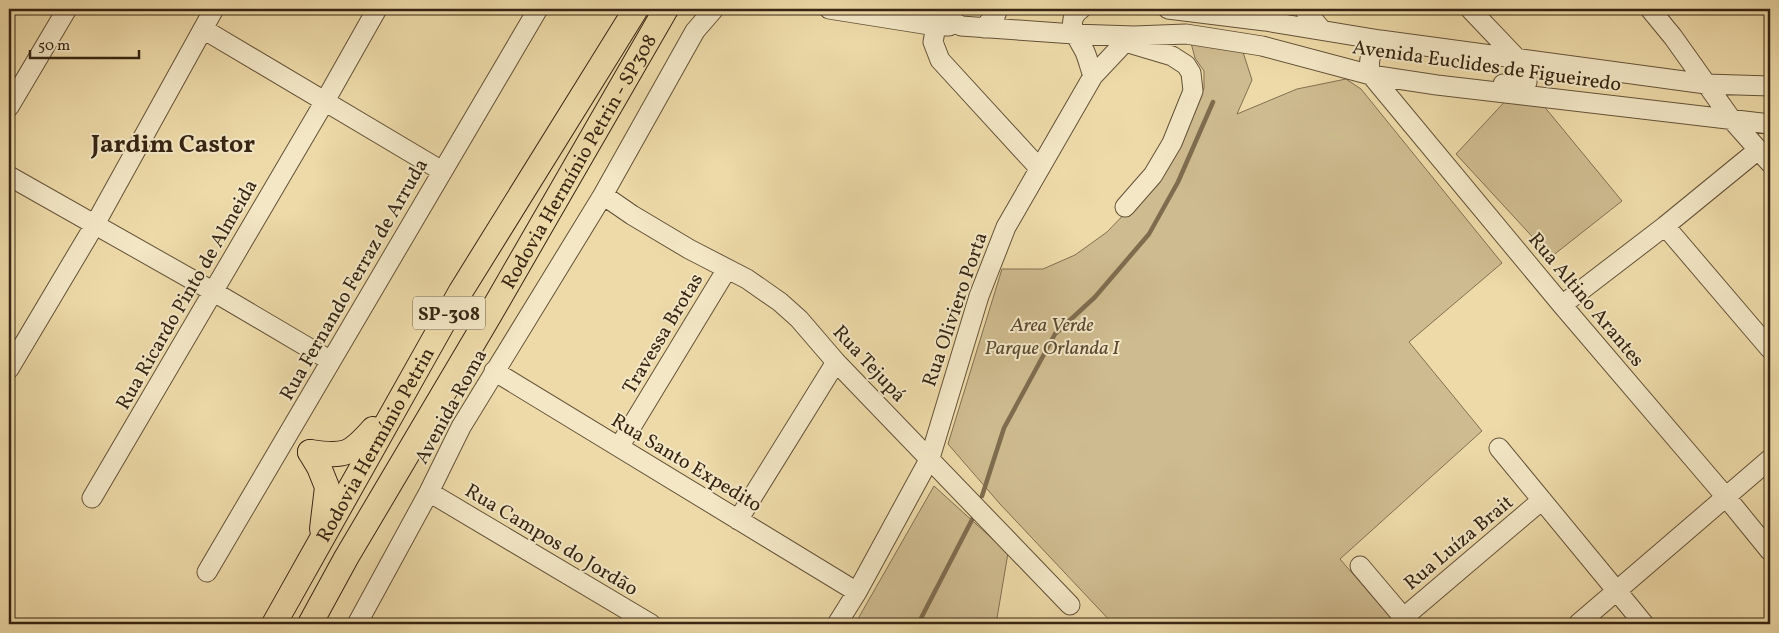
<svg xmlns="http://www.w3.org/2000/svg" width="1779" height="633" font-family="Vollkorn,serif">
	<rect width="100%" height="100%" fill="#eddaa8"/>
	<filter id="stains"><feTurbulence type="fractalNoise" baseFrequency=".004" numOctaves="4"/><feColorMatrix values="0 0 0 0 .2 0 0 0 0 .09 0 0 0 0 .02 0 0 0 .5 -.17"/></filter>
	<radialGradient id="worn" r=".72"><stop offset=".6" stop-color="#630" stop-opacity="0"/><stop offset="1" stop-color="#630" stop-opacity=".3"/></radialGradient>
	<path fill="#cebb8f" stroke="#827051" d="M1191,43L1243,52L1252,80L1237,114L1297,89L1346,79L1361,89L1502,263L1409,342L1482,431L1340,559L1396,624H1113L1000,504L948,444L1002,269H1043L1075,255L1107,232L1160,177L1192,116L1204,88V71L1195,58Z
		M1509,97L1538,99L1622,201L1551,257L1456,154Z
		M934,486L1008,553L996,624H855Z"/>
	<g fill="none" stroke-linecap="round" stroke-linejoin="round">
		<path stroke="#7f6c4e" stroke-width="4.5" d="M982,496L1004,428L1055,334L1095,297L1149,234L1178,182L1213,102
			M918,624L975,514"/>
		<defs>
			<path id="minor" d="M829,9L936,26H949
				M922,9L942,15L961,26L1074,34L1134,36L1186,34L1262,46L1371,75L1437,85L1770,124
				M1081,9C1063,21 1078,38 1085,52C1088,59 1090,68 1093,76
				M1168,9L1265,21L1380,40L1706,84L1770,86
				M1304,9L1322,30
				M1470,9L1528,70L1527,82L1521,86L1503,84
				M1650,9L1673,37L1732,120L1770,163
				M936,26L933,42L940,60L1039,168
				M984,28L996,14L998,9
				M203,29L442,171
				M1380,40C1371,52 1367,60 1371,75L1562,305L1726,497L1770,551
				M1125,42L1172,56L1186,65L1191,73L1193,91L1172,143L1153,175L1125,207
				M9,107L67,9
				M9,176L214,292L331,361
				M603,195L632,215L689,249L747,279L780,302L799,319L836,362L1070,605
				M1665,226L1770,349
				M1562,305L1665,226L1758,150
				M9,369L94,226L214,9
				M494,371L857,592
				M619,447L727,269
				M1499,448L1644,624
				M429,492L651,624
				M92,498L325,101L377,9
				M738,520L836,362
				M1360,566L1409,624
				M207,572L538,9
				M1403,618L1542,500
				M357,624L429,492L461,427L603,195L695,31L714,9
				M837,624L857,592L930,458L979,296L1006,227L1093,76L1125,42L1134,36
				M1578,624L1770,459"/>
			<g id="major">
				<path d="M310,452C345,457 350,455 373,429"/>
				<path d="M310,452L319,467L327,487L322,529"/>
				<path id="s1" d="M274,624L461,291L636,9"/>
				<path id="s2" d="M310,624L346,558L485,323L666,9"/>
			</g>
		</defs>
		<use href="#minor" stroke="#645238" stroke-width="21"/>
		<use href="#major" stroke="#372513" stroke-width="26"/>
		<use href="#minor" stroke="#f3e7c6" stroke-width="19"/>
		<use href="#major" stroke="#eddaa8" stroke-width="24"/>
	</g>
	<g text-anchor="middle" stroke-width="4" stroke-linejoin="round" paint-order="stroke">
		<rect fill="#f3e7c6" stroke="#6f5f49" stroke-width="1" x="413" y="296.5" width="72" height="33" rx="4"/>
		<g font-size="19" font-weight="bold" fill="#372513">
			<text x="449" y="320">SP-308</text>
		</g>
		<g font-size="20" fill="#372513" stroke="#f3e7c6">
			<text transform="translate(1487 65) rotate(8)" y="7">Avenida Euclides de Figueiredo</text>
			<text dy="7" stroke="none"><textPath href="#s2" startOffset="535">Rodovia Hermínio Petrin - SP308</textPath></text>
			<text transform="translate(353 279) rotate(-60)" y="7">Rua Fernando Ferraz de Arruda</text>
			<text transform="translate(186 294) rotate(-60)" y="7">Rua Ricardo Pinto de Almeida</text>
			<text transform="translate(1587 299) rotate(50)" y="7">Rua Altino Arantes</text>
			<text transform="translate(954 309) rotate(-71)" y="7">Rua Oliviero Porta</text>
			<text transform="translate(662 333) rotate(-59)" y="7">Travessa Brotas</text>
			<text transform="translate(870 363) rotate(47)" y="7">Rua Tejupá</text>
			<text transform="translate(450 406) rotate(-61)" y="7">Avenida Roma</text>
			<text dy="7" stroke="none"><textPath href="#s1" startOffset="206">Rodovia Hermínio Petrin</textPath></text>
			<text transform="translate(687 462) rotate(31)" y="7">Rua Santo Expedito</text>
			<text transform="translate(552 539) rotate(31)" y="7">Rua Campos do Jordão</text>
			<text transform="translate(1458 542) rotate(-40)" y="7">Rua Luíza Brait</text>
		</g>
		<g font-size="20" font-style="italic" fill="#5d4a32" stroke="#f3e7c6">
			<text x="1052" y="331">Area Verde<tspan x="1052" dy="23">Parque Orlanda I</tspan></text>
		</g>
		<g font-size="25" font-weight="bold" fill="#372513" stroke="#f3e7c6">
			<text x="173" y="152">Jardim Castor</text>
		</g>
	</g>
	<rect width="1779" height="633" fill="none" stroke="#eddaa8" stroke-width="30"/>
	<rect x="10" y="10" width="1759" height="613" fill="none" stroke="#372513" stroke-width="2.5"/>
	<rect x="15" y="15" width="1749" height="603" fill="none" stroke="#372513"/>
	<path d="M30 50v8h109v-8" fill="none" stroke="#372513" stroke-width="2.5"/>
	<text x="38" y="50" font-size="15" fill="#372513" stroke="#f3e7c6" stroke-width="4" paint-order="stroke">50 m</text>
	<rect width="100%" height="100%" filter="url(#stains)"/>
	<rect width="100%" height="100%" fill="url(#worn)"/>
</svg>
